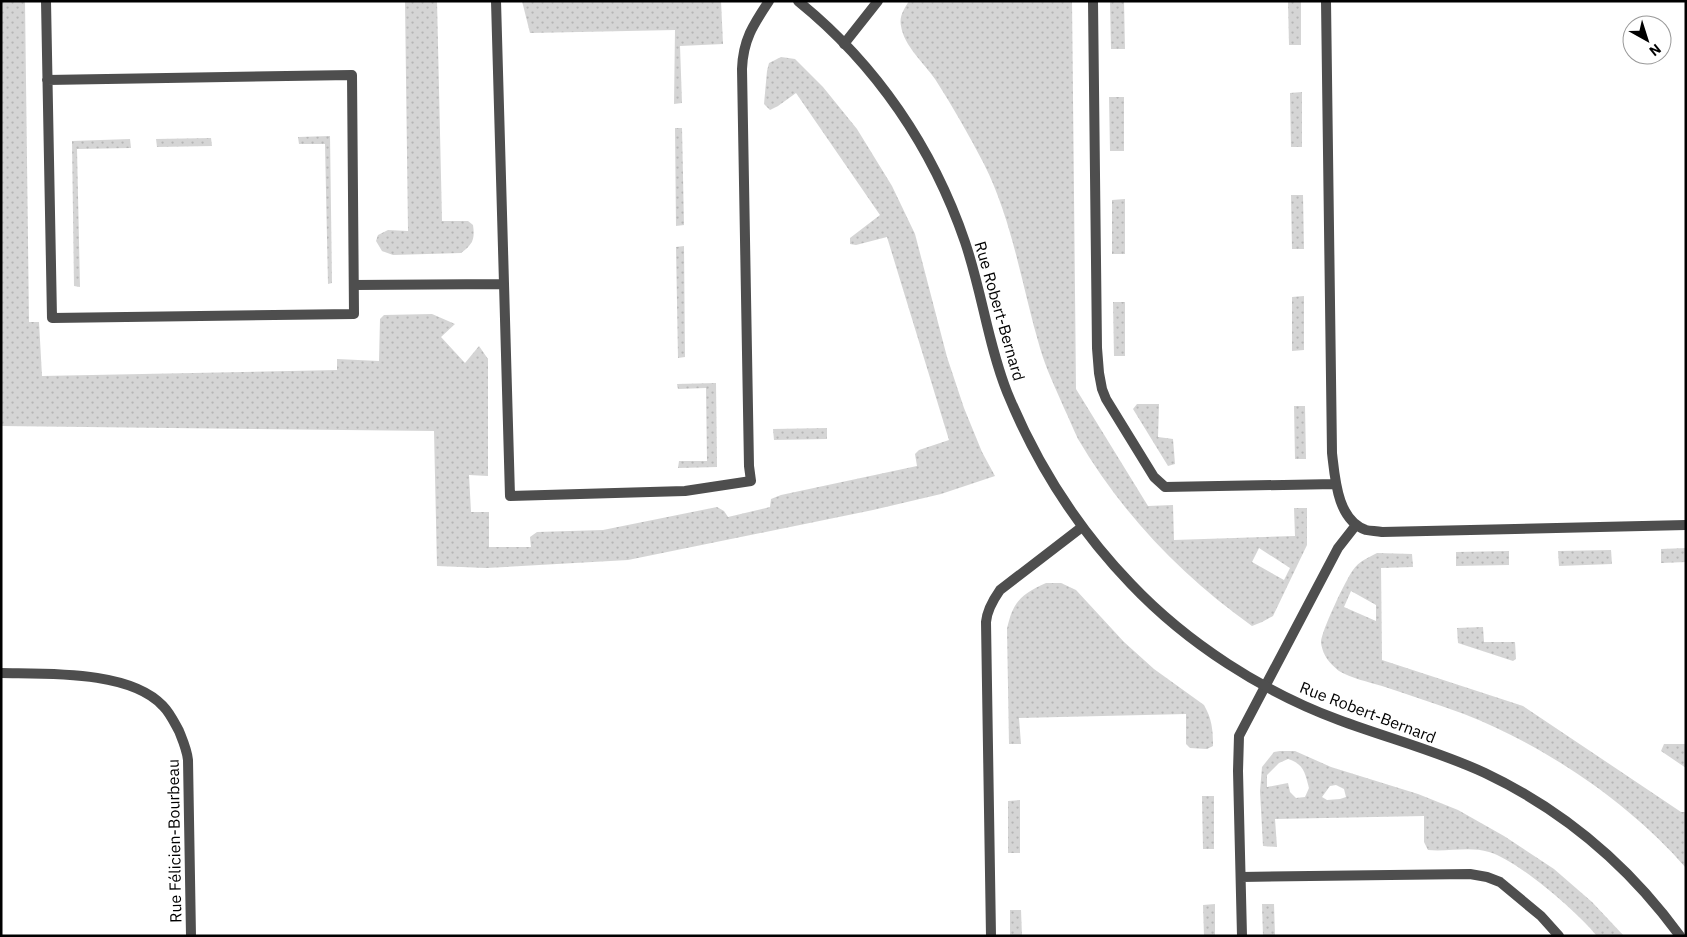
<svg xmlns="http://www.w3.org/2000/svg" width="1687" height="937" font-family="'IBM Plex Sans',sans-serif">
	<defs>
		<pattern id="grass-dots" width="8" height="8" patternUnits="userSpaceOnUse" patternTransform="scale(1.25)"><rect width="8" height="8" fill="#d5d5d5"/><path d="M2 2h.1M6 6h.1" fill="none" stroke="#b5b5b5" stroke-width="1.8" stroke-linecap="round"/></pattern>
	</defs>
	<rect width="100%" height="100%" fill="#fff"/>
	<path fill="url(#grass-dots)" fill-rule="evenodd" d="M1,1H25L29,322H39L42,376L337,370V359L379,361L380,319L384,315L432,314L455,324L441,337L465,363L479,346L488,359V476L469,475L471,512H489V547H531L530,537L537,532L603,530L717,507L724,511L728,517L770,507L771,499L781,495L917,466L915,454L919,450L949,440L887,237L856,245L850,244V238L880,215L796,93L778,106L770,110L764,104L767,71L769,63L781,57L795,59L823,87L857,129L892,186L915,234L947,357L964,408L982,452L995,476L941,494L873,510L628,560L486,568L437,566L434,431L1,426Z
		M405,1H437L442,221H468L473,225C475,239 473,244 461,253L393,255L382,251L376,241L378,235L388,230L408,231Z
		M522,1H721L723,44L680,46L682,103L674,104L675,30L530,33Z
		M909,1H1072L1076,389L1148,506L1173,505L1174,540L1295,536L1294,508H1307V545L1273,616L1262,622L1252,626C1182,576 1122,514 1078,439C1073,429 1069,418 1064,408C1056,389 1046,369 1040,348C1022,287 1013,222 984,164C969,135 953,107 935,79C924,63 904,46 901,26C899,16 904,9 909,1ZM1259,548L1290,568L1284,580L1252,562Z
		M1110,1H1124L1125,49H1111Z
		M1288,1H1301V45H1289Z
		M1302,92V147H1291L1290,93Z
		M1109,97H1124V151H1110Z
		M675,128H682L684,225L676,226Z
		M330,136L332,283L328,284L325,144H299L298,137Z
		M211,138L212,146L157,147L156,139Z
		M130,139L131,148L77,149L80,287L74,286L72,141Z
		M1291,195H1303L1304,249H1292Z
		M1125,199V254H1112V200Z
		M684,246L685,357L678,358L676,247Z
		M1304,296V350L1292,351V297Z
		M1125,302V356H1114L1113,302Z
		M716,383L717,467L678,468L679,461H707L706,388L678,389L677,384Z
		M1137,404H1159L1158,437L1173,439L1175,464L1168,466L1133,409Z
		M1294,406H1305L1306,459H1295Z
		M827,428V439L774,440L773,429Z
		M1686,548V562L1661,563V549Z
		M1611,550L1612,564L1559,566L1558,551Z
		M1509,551V565L1456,566V552Z
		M1377,553L1412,554L1413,567L1381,568L1382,660L1523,706L1681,812H1686V868C1630,803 1544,745 1464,714C1437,704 1409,695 1382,686C1368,682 1351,678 1339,671C1335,668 1328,661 1326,657C1324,654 1321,646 1321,642C1321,632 1346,579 1353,570C1359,561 1368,558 1377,553ZM1351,591L1376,605V621L1344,607Z
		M1046,583H1061L1076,590L1124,642L1154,669L1204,705C1212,719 1213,730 1213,746L1207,749L1190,748L1186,744V714L1019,718L1021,744H1009L1007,629C1013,602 1020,595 1046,583Z
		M1483,627L1484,642H1515L1516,659L1513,661L1458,643L1457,628Z
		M1664,744H1686V768L1661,751Z
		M1280,751H1295L1331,767L1418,794L1458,810L1504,836L1554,869L1592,902L1624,936H1597C1576,911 1519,861 1489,852C1470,846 1448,852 1428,850L1424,842V816L1275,819L1277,847L1263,846L1260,791L1262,767L1274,752ZM1288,759C1304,764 1305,773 1309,788L1305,797L1296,798L1290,792L1288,783L1267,787V775L1279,763ZM1336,785L1344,789L1346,797L1340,799L1327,800L1322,797L1330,786Z
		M1202,796H1214V849H1203Z
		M1020,800V853H1008V801Z
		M1215,904V936H1204L1203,905Z
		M1262,904H1274L1275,936H1263Z
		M1010,910H1021L1022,936H1010Z"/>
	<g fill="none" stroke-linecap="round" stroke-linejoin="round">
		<path stroke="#4e4e4e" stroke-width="10" d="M46,1L52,318L354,314L352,75L47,80
			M496,1L510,496L685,491L751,481L749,466L742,69C743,40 753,25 769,1
			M1093,1L1097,348L1099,373L1102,389L1106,399L1154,477L1165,487L1336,484
			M1326,1L1332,453C1335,478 1337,520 1366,530C1370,531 1376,531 1382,532L1686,525
			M844,44L878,1
			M354,285L504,284
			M1241,877L1470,874L1487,877L1500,882L1541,916L1559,936
			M991,936L986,622C987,610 993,600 1000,590L1082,527
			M1242,936L1238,771L1239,736L1338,548L1356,525"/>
		<path stroke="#4e4e4e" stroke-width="10" d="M1,673C46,674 130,670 163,706C170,713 174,722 179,731C183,741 187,750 188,760L191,936"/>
		<path stroke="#4e4e4e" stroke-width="10" d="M798,1C876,64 933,148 965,242C982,292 988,344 1007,392C1036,463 1078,529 1131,584C1187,643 1263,692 1339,720C1387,738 1438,751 1485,773C1563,810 1629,866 1680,936"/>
	</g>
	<g text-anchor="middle" stroke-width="4" stroke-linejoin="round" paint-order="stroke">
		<g font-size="16" fill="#000" stroke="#fff">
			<text transform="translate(1000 311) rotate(74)" y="6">Rue Robert-Bernard</text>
			<text transform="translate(1368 712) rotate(21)" y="6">Rue Robert-Bernard</text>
			<text transform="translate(174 841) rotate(-91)" y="6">Rue Félicien-Bourbeau</text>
		</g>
	</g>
	<rect width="1687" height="937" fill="none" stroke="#000000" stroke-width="5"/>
	<g transform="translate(1647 40) rotate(141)"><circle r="24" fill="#ffffff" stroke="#999999"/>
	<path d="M0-4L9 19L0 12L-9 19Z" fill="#000000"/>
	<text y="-8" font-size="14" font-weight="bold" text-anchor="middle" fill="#000000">N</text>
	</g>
</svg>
